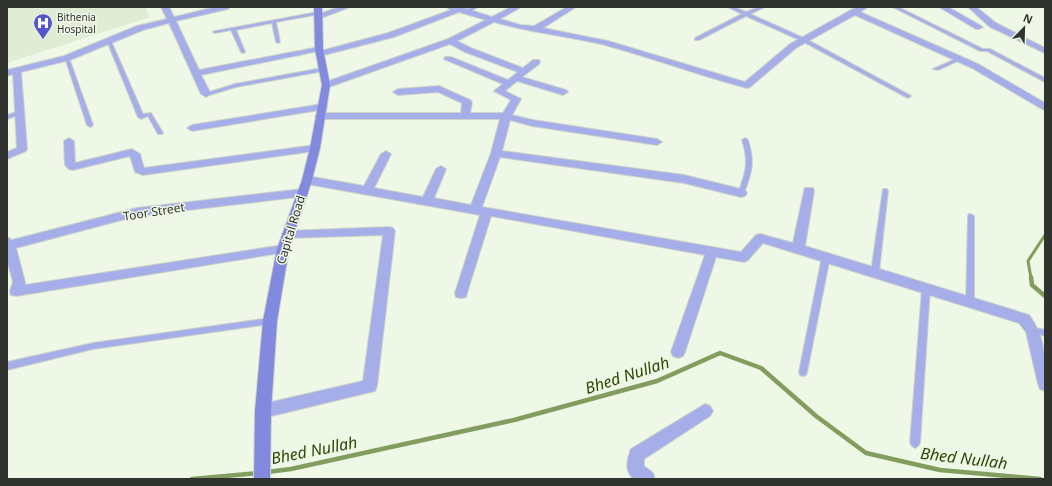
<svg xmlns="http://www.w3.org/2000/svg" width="1052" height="486" font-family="'Noto Sans',sans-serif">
	<rect width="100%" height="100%" fill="#eff7e7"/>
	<path fill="#e1ecd5" d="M7,7H145L150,17L7,63Z"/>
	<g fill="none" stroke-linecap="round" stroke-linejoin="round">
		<path stroke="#829d5d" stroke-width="3" d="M1031,278L1028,261L1045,235"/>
		<path stroke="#829d5d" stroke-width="4.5" d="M1031,277L1032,285L1045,296
			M267,472L291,469L514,420L657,381L720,353L761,368L816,416L866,453L940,470L1040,479
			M192,479L259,473"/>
		<defs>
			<path id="lane" d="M472,7H478L469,12L465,11Z
				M728,7H734L746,12L759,7H765L750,14L806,39L911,96L908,98L906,97L802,41L746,16L699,40H695V38L742,14Z
				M893,7H898L983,49H990L1045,78V82L987,51H980Z
				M318,12L320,13V14L276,22L280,42L278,43L276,42L272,23L236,30L245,52L243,53L241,52L231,30L215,33L213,32L215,31Z
				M107,40L111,41L143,114L151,113L163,133L162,134H158L148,116L141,119L138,117L107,41Z
				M65,57L69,58L93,125L92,126L90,127L87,125L65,58Z
				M958,58L962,59L938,70L933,69Z
				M322,68L325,70L324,71L236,87L206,96L203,94L235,84Z
				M20,111L23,113L22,114L7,119V115Z
				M745,138L748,140C755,162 752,172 744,193L741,195L738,193C746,172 749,162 742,140Z
				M883,189H887L888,191L879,272L878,274H872L871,272Z
				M969,214H971L974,216V302L973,304L970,305L967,304L966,302L968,216Z
				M826,254L829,255L830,257L807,372L806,375L803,376L800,375L799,372L822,257L823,255Z
				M926,286L929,287L930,289L920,443L918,446L915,448L912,446L910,443L922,289L923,287Z
				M270,318L273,319L274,321L273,323L270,324L93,349L7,370V362L93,343Z
				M1032,327L1045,330V336L1029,332L1028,330L1029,328Z"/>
			<path id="street" d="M161,7H169L174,17L216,7H229L228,9L176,21L199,70L319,47L323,49L319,51L201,75L211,94L206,97L201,94L169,23L143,30L70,60L21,72L27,149L26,151L7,159V152L17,148L13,74L7,76V70L64,56L137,26L167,19Z
				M339,7H350L321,18H318L314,16Z
				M446,7H461L492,17L511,7H521L500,19L521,25L534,26L567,7H576L543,28L608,41L745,82L790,44L851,10L859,7H868L860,12L978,64L1045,103V110L1042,109L972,68L855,15L796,48L750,87L747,88C698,75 650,57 601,44C565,36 529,32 494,22L457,41L471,48L523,68L533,60H539L540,62L539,64L522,77L566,90L568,92L563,95L517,81L505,91L521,99L512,115L533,120L657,139L662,142L657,145L532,126L510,120L502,151L684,175L745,190L747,193L745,196L741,197L684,183L500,157L482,207L741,252L756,235L760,234L793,243L804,191L805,188H813L814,191L805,246L1029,315C1047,339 1045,362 1045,391L1040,389L1038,384L1026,332L1019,323L763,243L748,260L744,262L716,257L685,352L683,356L678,358L673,356L671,352L705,255L491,216L467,293L466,297L461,298L456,297L455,293L480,215L307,184L303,182L302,180L303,178L307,176L364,186L381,154L386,151L391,154L374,188L423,197L436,169L441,166L446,169L434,198L471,205L491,153L500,119H320L315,116L320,113H461L462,103L438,92L398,95L393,92L398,89L439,86L470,100L472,102L470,113H503L511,100L494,91L503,84L444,59L445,57H451L508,80L518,72L465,52L450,44L329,87H323L322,85L323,83L448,39L486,20L459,12L394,37L320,56L316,54L317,52L388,33L451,10Z
				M939,7H948L983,27L979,29H976Z
				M968,7H976L996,23L1045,48V53L990,27Z
				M322,104L325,105L327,107L325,109L192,131L187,128L192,125Z
				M69,138L74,141L75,163L132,149L140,154L144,168L315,145L320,148L315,151L143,175L135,172L130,156L73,170L69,169L65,165L64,141Z
				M302,189L306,190L308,193L306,196L137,216L16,248L25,282V285L283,245L287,246L289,249L287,252L16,296L11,295L10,291L13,282L7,260V237L12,240L137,208Z
				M389,227L393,228L395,231L377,386L375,391L263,418L258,416L255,411L258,406L263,404L363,381L383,235L288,238L284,237L282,234L284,231Z
				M705,404L710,406L713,411L710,416L644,459V466L653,473L655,479H634C624,471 627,460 631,449Z"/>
			<path id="secondary" d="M314,7H322L323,49L330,85L320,148L312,180L289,249L277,321L271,411L270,479H254L255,411L263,321L277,249L302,180L310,148L322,85L315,49Z"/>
		</defs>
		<use href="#lane" stroke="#cdd4c6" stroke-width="2"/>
		<use href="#street" stroke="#cdd4c6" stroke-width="2"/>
		<use href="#secondary" stroke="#cdd4c6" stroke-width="2"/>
		<use href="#lane" fill="#a5aee8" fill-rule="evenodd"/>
		<use href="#street" fill="#a5aee8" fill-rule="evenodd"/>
		<use href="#secondary" fill="#818adf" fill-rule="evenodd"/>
	</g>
	<defs>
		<symbol id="hospital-pin" viewBox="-11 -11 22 30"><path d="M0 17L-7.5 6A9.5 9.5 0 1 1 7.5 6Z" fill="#5556cd" stroke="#eff7e7"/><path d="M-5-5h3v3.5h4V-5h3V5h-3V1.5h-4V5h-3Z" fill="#fff"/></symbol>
	</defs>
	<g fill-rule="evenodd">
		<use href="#hospital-pin" x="32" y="12" width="22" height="30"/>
	</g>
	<g text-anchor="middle" stroke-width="3" stroke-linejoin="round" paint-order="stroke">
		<g font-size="10" fill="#31332e" stroke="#eff7e7" text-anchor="start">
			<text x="57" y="21">Bithenia<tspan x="57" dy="12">Hospital</tspan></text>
		</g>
		<g font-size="12" fill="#31332e" stroke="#eff7e7">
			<text transform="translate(154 212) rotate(-9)" y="4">Toor Street</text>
			<text transform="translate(291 230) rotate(-73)" y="4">Capital Road</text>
		</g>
		<g font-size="16" font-style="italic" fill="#2f4602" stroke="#eff7e7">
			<text transform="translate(627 375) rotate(-18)" y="6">Bhed Nullah</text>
			<text transform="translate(314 450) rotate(-11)" y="6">Bhed Nullah</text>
			<text transform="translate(964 458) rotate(7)" y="6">Bhed Nullah</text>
		</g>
	</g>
	<rect width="1052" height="486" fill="none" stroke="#31332e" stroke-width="16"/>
	<g transform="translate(1024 28) rotate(23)" stroke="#eff7e7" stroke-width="3" paint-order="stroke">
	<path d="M0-3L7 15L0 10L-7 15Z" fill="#31332e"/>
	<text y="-6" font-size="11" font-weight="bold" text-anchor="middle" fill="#31332e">N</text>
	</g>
</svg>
